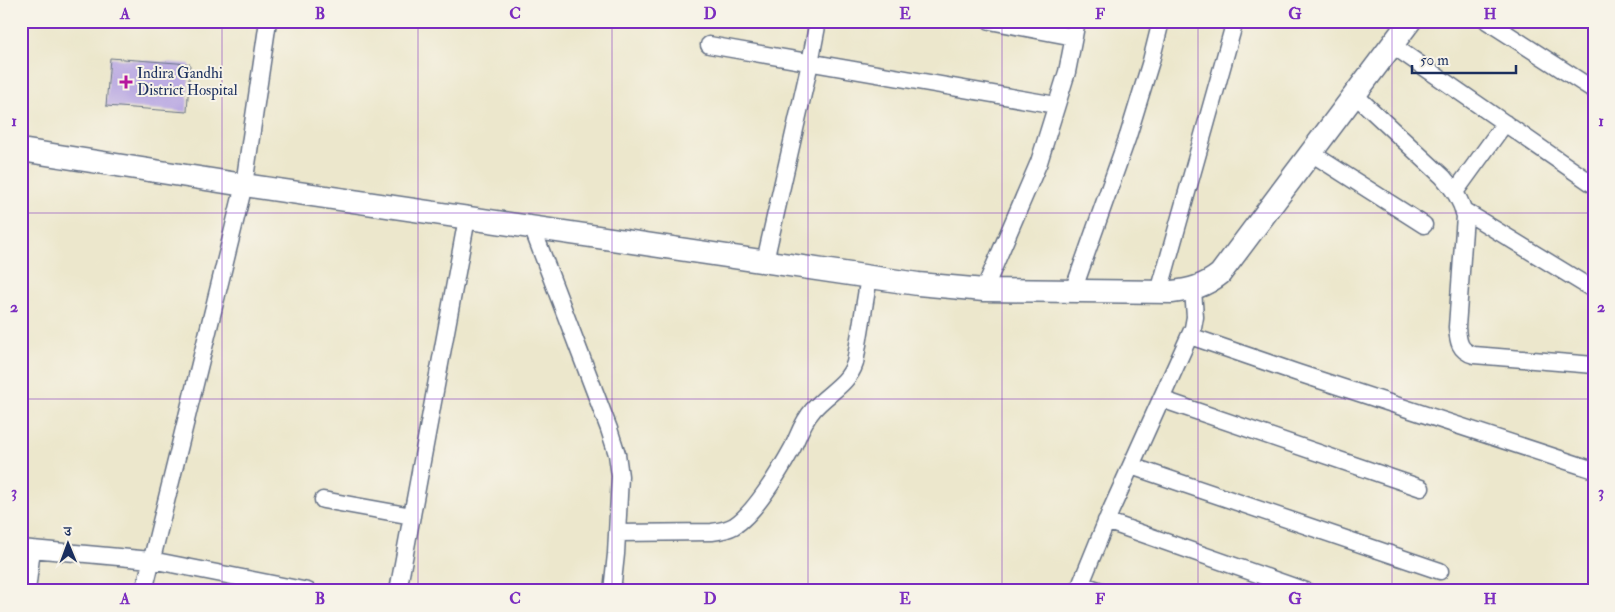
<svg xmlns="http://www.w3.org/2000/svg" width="1615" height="612" font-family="'IM FELL Double Pica','Noto Serif Devanagari',serif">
	<rect width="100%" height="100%" fill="#f7f3e8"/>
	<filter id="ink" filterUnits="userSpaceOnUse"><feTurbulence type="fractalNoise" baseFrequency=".02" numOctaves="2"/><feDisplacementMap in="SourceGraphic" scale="10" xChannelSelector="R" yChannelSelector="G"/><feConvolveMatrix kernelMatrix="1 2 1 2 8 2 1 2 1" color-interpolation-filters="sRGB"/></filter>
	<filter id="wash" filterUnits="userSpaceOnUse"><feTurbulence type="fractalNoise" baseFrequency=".0096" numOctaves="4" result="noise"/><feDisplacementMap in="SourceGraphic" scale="20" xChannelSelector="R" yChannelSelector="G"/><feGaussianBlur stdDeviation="1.12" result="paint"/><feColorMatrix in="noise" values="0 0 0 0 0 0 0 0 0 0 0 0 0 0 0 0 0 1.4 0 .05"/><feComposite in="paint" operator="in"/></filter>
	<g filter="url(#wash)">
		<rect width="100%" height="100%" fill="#ece7cc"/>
		<g id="blocks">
			<path fill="#bcace2" d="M110,58L190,64L187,112L106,106Z"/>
		</g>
	</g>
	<g filter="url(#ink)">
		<use href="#blocks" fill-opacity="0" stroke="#646f84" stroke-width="1"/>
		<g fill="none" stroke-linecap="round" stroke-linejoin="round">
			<defs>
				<path id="street" d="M990,21L1074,37
					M1487,21L1594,90
					M709,45L1056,105
					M1392,45L1594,185
					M1355,95L1443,177C1454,190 1461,200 1465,216L1457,327C1458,341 1459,351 1474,355L1594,365
					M1311,153L1424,225
					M1455,192L1505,123
					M1463,210L1594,290
					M532,227L609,429L617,454L620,476L616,554L612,591
					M765,261L810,63L818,21
					M984,290L1039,162L1067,72L1077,21
					M1073,291L1128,136L1151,61L1161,21
					M1159,292L1235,21
					M1190,336L1298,373L1594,470
					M1161,399L1421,488
					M1131,466L1440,571
					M323,500L412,516
					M1106,521L1306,591
					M617,533L712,532C720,531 727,530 734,526C755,513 781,469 793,447C799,434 803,421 813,410C827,393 848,385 855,363L869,277
					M21,548L151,560L308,591
					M1081,584L1101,591
					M27,591L32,549
					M144,591L244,185L268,21
					M398,591L467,218
					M1078,591L1111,510L1193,328L1195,317L1193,290"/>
				<path id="secondary" d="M21,150L244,185L918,284L984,290L1172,292C1191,290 1205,286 1220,274L1410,21"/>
			</defs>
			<use href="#street" stroke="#646f84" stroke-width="19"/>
			<use href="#secondary" stroke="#646f84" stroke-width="25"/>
			<use href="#street" stroke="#fff" stroke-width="16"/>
			<use href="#secondary" stroke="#fff" stroke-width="22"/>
		</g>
	</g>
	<path fill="none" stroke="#7b2cbf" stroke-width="1" stroke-opacity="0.55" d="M222,21V591M418,21V591M612,21V591M808,21V591M1002,21V591M1198,21V591M1392,21V591M21,213H1594M21,399H1594"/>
	<path fill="#b5179e" stroke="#f7f3e8" stroke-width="2" d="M123.5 74.5h5v5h5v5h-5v5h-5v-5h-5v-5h5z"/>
	<g text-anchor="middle" stroke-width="4" stroke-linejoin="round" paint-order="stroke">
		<g font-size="15" fill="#1b2f5e" stroke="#f7f3e8" text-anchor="start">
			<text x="137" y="78">Indira Gandhi<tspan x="137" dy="17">District Hospital</tspan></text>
		</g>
	</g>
	<rect width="1615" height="612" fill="none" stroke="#f7f3e8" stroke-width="55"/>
	<g transform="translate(68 544) rotate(359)" stroke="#f7f3e8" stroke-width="4" paint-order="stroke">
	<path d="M0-4L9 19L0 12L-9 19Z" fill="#1b2f5e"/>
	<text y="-8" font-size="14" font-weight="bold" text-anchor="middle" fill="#1b2f5e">उ</text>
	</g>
	<path d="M1412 65v8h104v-8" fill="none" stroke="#1b2f5e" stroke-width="2.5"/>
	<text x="1420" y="65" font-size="15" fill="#1b2f5e" stroke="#f7f3e8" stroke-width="4" paint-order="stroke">50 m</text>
	<rect x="28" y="28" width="1560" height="556" fill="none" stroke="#7b2cbf" stroke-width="2"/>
	<g font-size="16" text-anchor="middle" font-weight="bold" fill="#7b2cbf">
		<text x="125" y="19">A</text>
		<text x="320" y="19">B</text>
		<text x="515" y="19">C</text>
		<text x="710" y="19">D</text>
		<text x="905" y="19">E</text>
		<text x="1100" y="19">F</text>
		<text x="1295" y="19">G</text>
		<text x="1490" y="19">H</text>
		<text x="14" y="126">1</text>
		<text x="1601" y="126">1</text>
		<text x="14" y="312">2</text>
		<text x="1601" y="312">2</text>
		<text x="14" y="497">3</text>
		<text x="1601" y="497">3</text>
		<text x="125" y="604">A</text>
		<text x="320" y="604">B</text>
		<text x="515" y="604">C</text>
		<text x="710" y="604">D</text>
		<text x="905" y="604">E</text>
		<text x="1100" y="604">F</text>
		<text x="1295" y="604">G</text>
		<text x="1490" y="604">H</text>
	</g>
</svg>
